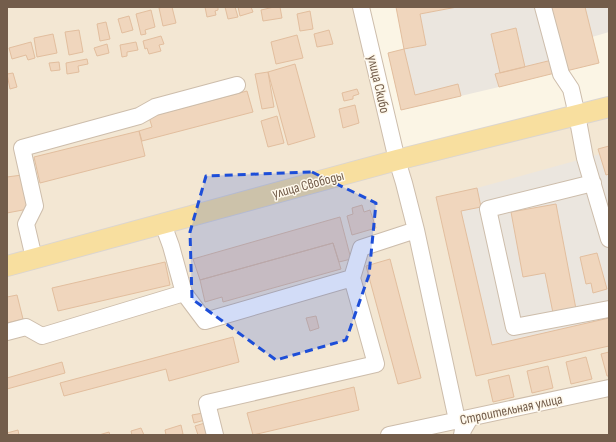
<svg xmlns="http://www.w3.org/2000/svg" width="616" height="442" font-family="'Sofia Sans Condensed',sans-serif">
	<rect width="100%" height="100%" fill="#fbf5e5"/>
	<path fill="#f3e7d3" d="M7,7H361L397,160L609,107V435H7Z"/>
	<path fill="#ebe6df" d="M457,7H551L566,71L525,67L516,28L491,34L500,73L495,74L499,87L401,110L388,53L426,45L420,14Z
		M585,7H609V32L592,37Z
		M600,154L606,175L609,174V346L476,376L436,197L477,188Z"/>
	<path fill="#f0d6bd" stroke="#e2be9e" d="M163,7H172L176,23L163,26L159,8Z
		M205,7H218V10L215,11L216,15L207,17Z
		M225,7H235L238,17L228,19Z
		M238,7H251L253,12L240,16Z
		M274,7H280L282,18L263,21L261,10Z
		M396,7H457L420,14L426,45L404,49Z
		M551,7H585L599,63L566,71Z
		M151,10L155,27L145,30L146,34L141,35L136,14Z
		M310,11L313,29L300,31L297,14Z
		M129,16L133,30L122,33L118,19Z
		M106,22L110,39L100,41L97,24Z
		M516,28L525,67L500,73L491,34Z
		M79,30L83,52L69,55L65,32Z
		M329,30L333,44L317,47L314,34Z
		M53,34L57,53L37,57L34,38Z
		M297,35L303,58L276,64L271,42Z
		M161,36L164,44L159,45L161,51L149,54L147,48L145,49L143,41Z
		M31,42L35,58L28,60L26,55L12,59L9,48Z
		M136,42L138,50L127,52V56L122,57L120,45Z
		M107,44L109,53L97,56L94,48Z
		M404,49L415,95L458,84L461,96L401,110L388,53Z
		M87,59L88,64L78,66L79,72L67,74L66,63Z
		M552,60L555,73L499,87L495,74Z
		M59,62L60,70L51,71L49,63Z
		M295,64L315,137L288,145L268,72Z
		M268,72L274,107L262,109L255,74Z
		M13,73L17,87L10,89L7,74Z
		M357,89L359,94L353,96V99L344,101L342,93Z
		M247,91L253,112L142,141L139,131L152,127L149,117Z
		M355,105L359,123L343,128L339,109Z
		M277,116L284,143L268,147L261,121Z
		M139,131L145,156L40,183L34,157Z
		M609,146V174L606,175L598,149Z
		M22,175L28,209L7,213V177Z
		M477,188L481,207L461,211L492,345L609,318V346L476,376L436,197Z
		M556,204L576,309L553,313L545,273L523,277L511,212Z
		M362,205L364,212L370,210L376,228L352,235L347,216L353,214L352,208Z
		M340,217L351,259L339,262L333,243L200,280L193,259Z
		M333,243L341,269L223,302L222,297L205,302L200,280Z
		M597,253L607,289L593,293L591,283L586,284L580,257Z
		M390,259L421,378L398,384L366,266Z
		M165,262L170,285L58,311L52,288Z
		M17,295L23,319L7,323V297Z
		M316,316L319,328L310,331L306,318Z
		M233,337L239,362L169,381L166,369L64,396L60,383Z
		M609,352V376H607L601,354Z
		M586,357L592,379L571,384L566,362Z
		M62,362L65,373L7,389V378Z
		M548,366L553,388L532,393L527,371Z
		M509,375L514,397L493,402L488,380Z
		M354,387L359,410L253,435L247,413Z
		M203,413L205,420L194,423L192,415Z
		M208,422L209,435H198L195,426Z
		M181,425L183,434L179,435H166L165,430Z
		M141,428L144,435H132L131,431Z
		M18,430L19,435H7V433Z
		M109,432L110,435H99Z"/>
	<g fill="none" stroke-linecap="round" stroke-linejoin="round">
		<defs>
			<path id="minor" d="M361,7L397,160L404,183L416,230
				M543,7L561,74L571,89L577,115L585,158L609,239
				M593,183L488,209L514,327L609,309
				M163,224L171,246L184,293
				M34,258L26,224L35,206L22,148L139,116L155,107L237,85
				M352,278L361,248L416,230L457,420
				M7,332L26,327L42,336L184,293L205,321L352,278L376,364L207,403L215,435
				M389,435L609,388
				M462,435L463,430L470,418"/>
			<path id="major" d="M7,266L397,160L609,107"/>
		</defs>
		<use href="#minor" stroke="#cdbdab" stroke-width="18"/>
		<use href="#major" stroke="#dbd5d0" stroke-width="22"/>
		<use href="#minor" stroke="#fff" stroke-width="16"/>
		<use href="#major" stroke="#f8df9f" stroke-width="20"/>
	</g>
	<path fill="#1d4ed8" fill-opacity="0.2" stroke="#1d4ed8" stroke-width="3" stroke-dasharray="8 5" stroke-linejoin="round" d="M312,172L376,203L369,275L346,340L276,360L192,299L190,232L206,176Z"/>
	<g text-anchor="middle" stroke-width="3" stroke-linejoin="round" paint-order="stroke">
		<g font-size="14" fill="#735d4b" stroke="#fef8eb">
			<text transform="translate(379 84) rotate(77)" y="5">улица Скибо</text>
			<text transform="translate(308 184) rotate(-15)" y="5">улица Свободы</text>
			<text transform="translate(511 409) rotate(-12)" y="5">Строительная улица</text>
		</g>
	</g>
	<rect width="616" height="442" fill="none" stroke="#735d4b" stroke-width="16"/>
</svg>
